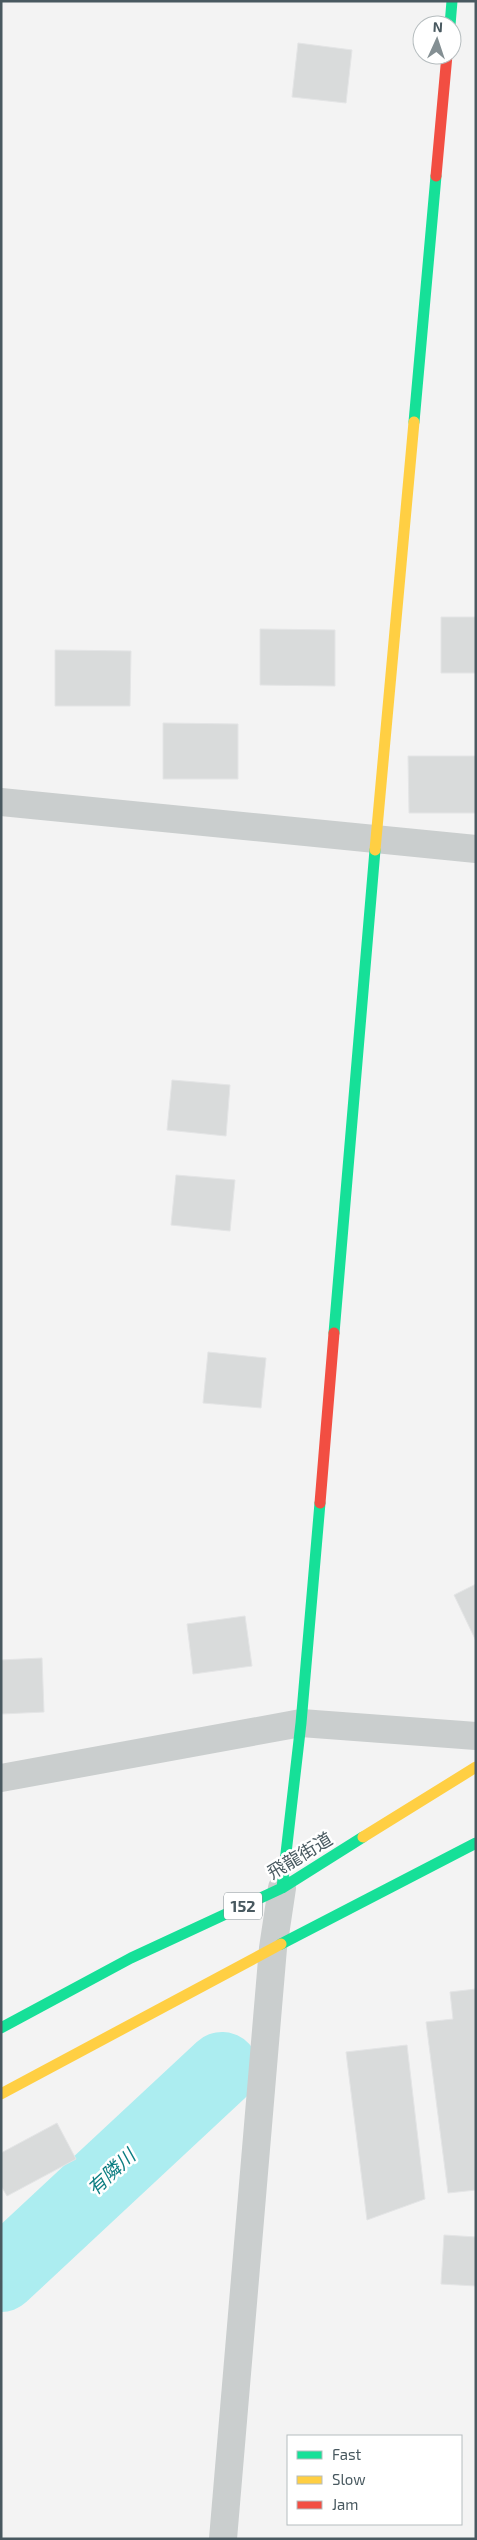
<svg xmlns="http://www.w3.org/2000/svg" width="477" height="2540" font-family="'Exo 2','Noto Sans JP',sans-serif">
	<rect width="100%" height="100%" fill="#f3f3f3"/>
	<g fill="none" stroke-linecap="round" stroke-linejoin="round">
		<path stroke="#acedf0" stroke-width="74" d="M1,2275L222,2069"/>
	</g>
	<path fill="#d9dbdb" stroke="#e4e5e6" d="M298,43L352,50L346,103L292,97Z
		M441,617H476V673H441Z
		M260,629L335,630V686L260,685Z
		M55,650L131,651L130,706H55Z
		M163,723L238,724V779H163Z
		M408,756H476V813H409Z
		M172,1080L230,1085L226,1136L167,1130Z
		M176,1175L235,1180L230,1231L171,1225Z
		M208,1352L266,1358L261,1408L203,1403Z
		M476,1584V1641L454,1595Z
		M245,1616L252,1666L193,1674L187,1624Z
		M42,1658L44,1712L1,1714V1660Z
		M476,1989V2190L448,2193L426,2022L453,2019L450,1992Z
		M407,2045L425,2199L367,2220L346,2052Z
		M57,2123L76,2159L7,2196L1,2186V2153Z
		M444,2235L476,2237V2286L441,2284Z"/>
	<g fill="none" stroke-linecap="round" stroke-linejoin="round">
		<path stroke="#cacece" stroke-width="28" d="M1,802L476,849
			M1,1778L301,1723L476,1736
			M223,2539L273,1948L282,1888"/>
		<path stroke="#16e098" stroke-width="11" d="M450,25L452,1
			M414,422L436,176
			M334,1333L375,850
			M282,1888L301,1723L320,1503
			M281,1944L476,1843
			M1,2028L131,1958L282,1888L363,1837"/>
		<path stroke="#ffcf43" stroke-width="11" d="M375,850L414,422
			M363,1837L476,1767
			M1,2094L281,1944"/>
		<path stroke="#f24e42" stroke-width="11" d="M436,176L447,55
			M320,1503L334,1333"/>
	</g>
	<g text-anchor="middle" stroke-width="5" stroke-linejoin="round" paint-order="stroke">
		<rect fill="#fff" stroke="#808b90" stroke-width="1" x="224" y="1892.5" width="38" height="27" rx="4"/>
		<g font-size="16" font-weight="bold" fill="#495960">
			<text x="243" y="1912">152</text>
		</g>
		<g font-size="18" fill="#495960" stroke="#fff">
			<text transform="translate(300 1856) rotate(-31)" y="6">飛龍街道</text>
		</g>
		<g font-size="19" font-style="italic" fill="#0c7e82" stroke="#fff">
			<text transform="translate(111 2172) rotate(-43)" y="7">有隣川</text>
		</g>
	</g>
	<rect width="477" height="2540" fill="none" stroke="#495960" stroke-width="5"/>
	<rect x="287" y="2435" width="175" height="90" fill="#ffffff" stroke="#b6bdbf"/>
	<rect x="297" y="2451" width="25" height="8" fill="#16e098" stroke="#b6bdbf"/>
	<text x="332" y="2460" font-size="15" fill="#495960">Fast</text>
	<rect x="297" y="2476" width="25" height="8" fill="#ffcf43" stroke="#b6bdbf"/>
	<text x="332" y="2485" font-size="15" fill="#495960">Slow</text>
	<rect x="297" y="2501" width="25" height="8" fill="#f24e42" stroke="#b6bdbf"/>
	<text x="332" y="2510" font-size="15" fill="#495960">Jam</text>
	<g transform="translate(437 40) rotate(3)"><circle r="24" fill="#ffffff" stroke="#b6bdbf"/>
	<path d="M0-4L9 19L0 12L-9 19Z" fill="#848f93"/>
	<text y="-8" font-size="14" font-weight="bold" text-anchor="middle" fill="#495960">N</text>
	</g>
</svg>
